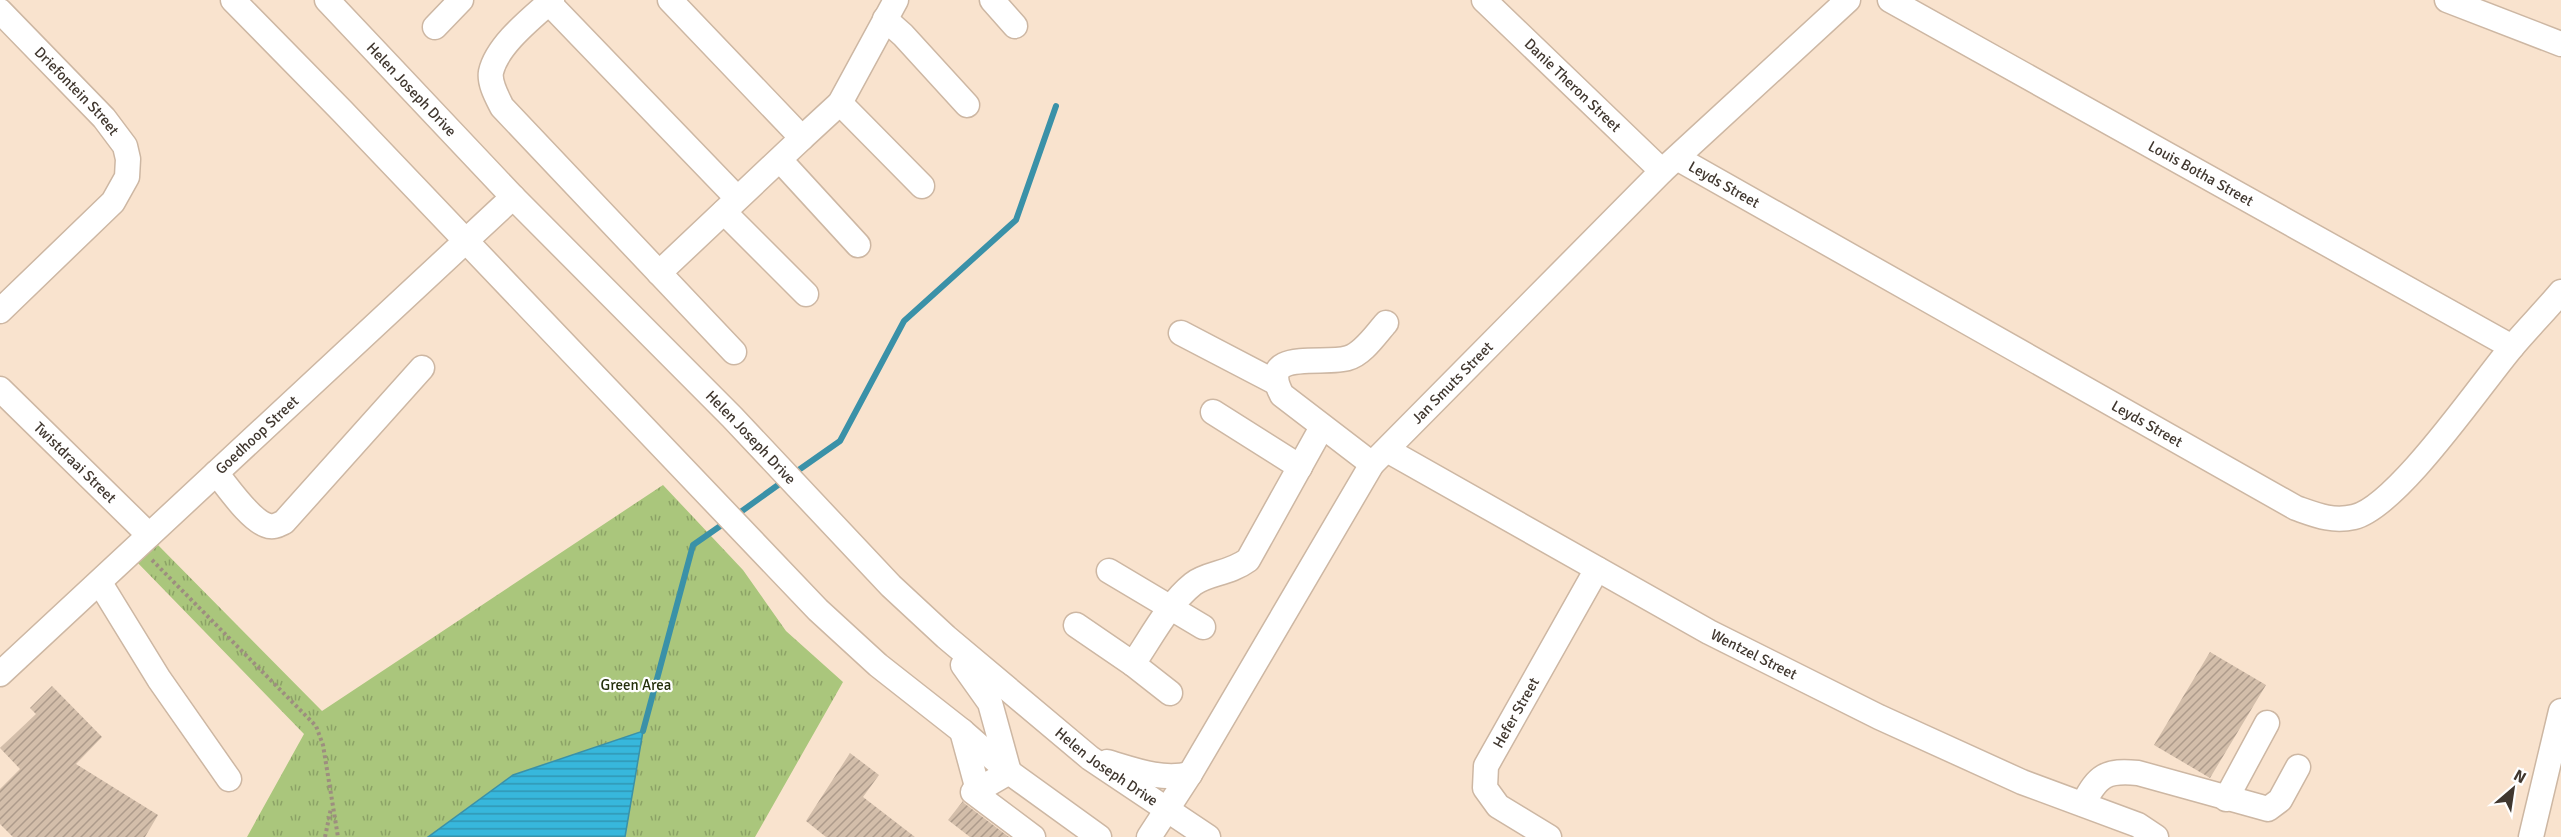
<svg xmlns="http://www.w3.org/2000/svg" width="2561" height="837" font-family="Signika,sans-serif">
	<defs>
		<pattern id="grass-tufts" width="24" height="20" patternUnits="userSpaceOnUse" patternTransform="scale(1.5)"><rect width="24" height="20" fill="#aac67c"/><path d="M3 7l-1-3M5 7V3M7 7l1-3M15 17l-1-3M17 17v-4M19 17l1-3" fill="none" stroke="#8ca266"/></pattern>
		<pattern id="water-rules" width="6" height="5" patternUnits="userSpaceOnUse" patternTransform="scale(1.5)"><rect width="6" height="5" fill="#37b7dc"/><path d="M0 2.5h6" fill="none" stroke="#3096b3"/></pattern>
		<pattern id="building-hatch" width="6" height="6" patternUnits="userSpaceOnUse" patternTransform="scale(1.5)"><rect width="6" height="6" fill="#d3beaa"/><path d="M-1 1l2-2M0 6l6-6M5 7l2-2" fill="none" stroke="#ad9b8b"/></pattern>
	</defs>
	<rect width="100%" height="100%" fill="#f9e3ce"/>
	<path fill="url(#grass-tufts)" d="M663,485L743,570L786,631L843,682L755,837H247L304,734L135,560L155,542L322,711Z"/>
	<path fill="url(#water-rules)" stroke="#3a91a8" stroke-width="1.5" d="M643,731L625,837H428L513,775Z"/>
	<g fill="none" stroke-linecap="round" stroke-linejoin="round">
		<path stroke="#3a91a8" stroke-width="6" d="M793,474L840,441L904,321L1016,220L1056,106
			M735,516L785,480
			M643,731L693,545L726,522"/>
	</g>
	<path fill="url(#building-hatch)" d="M2210,652L2266,685L2210,778L2154,745Z
		M52,686L102,737L76,764L158,815L145,837H13L0,824V789L20,769L0,748L36,714L30,708Z
		M850,753L879,775L863,797L915,837H826L806,821Z
		M963,801L964,803L1009,837H970L948,820Z"/>
	<g fill="none" stroke-linecap="round" stroke-linejoin="round">
		<defs>
			<g id="minor">
				<path d="M233,0L342,111L818,610L878,665L962,731L1009,772L1099,837"/>
				<path id="s1" d="M327,0L513,197L732,417L891,586L946,637L1090,758L1208,837"/>
				<path d="M552,0C532,18 497,45 491,72C489,83 497,97 502,107L734,352"/>
				<path d="M992,0L1015,26"/>
				<path id="s2" d="M1484,0L1662,171"/>
				<path id="s3" d="M1890,0L2512,347"/>
				<path d="M2447,0L2561,44"/>
				<path d="M549,3L737,198"/>
				<path id="s4" d="M0,11L104,118L125,146L128,159L127,177L113,202L0,311"/>
				<path d="M885,19L903,35L967,105"/>
				<path d="M435,27L461,0"/>
				<path d="M840,103L922,186"/>
				<path d="M802,138L840,103L896,0"/>
				<path id="s5" d="M1677,158L2296,508C2316,515 2332,522 2354,517C2397,507 2480,385 2512,347C2528,328 2545,311 2561,292"/>
				<path d="M780,160L858,245"/>
				<path d="M724,212L806,294"/>
				<path d="M659,273L802,138L670,0"/>
				<path d="M1181,333L1275,382"/>
				<path id="s6" d="M0,389L149,535"/>
				<path d="M1213,412L1300,467"/>
				<path id="s7" d="M1387,450L1709,632L1879,717L2022,782L2138,825L2156,837"/>
				<path d="M1372,464L1282,395C1256,347 1325,366 1348,358C1363,354 1376,334 1386,323"/>
				<path d="M216,473C228,487 249,519 266,525C273,528 278,525 284,522L422,368"/>
				<path d="M1109,571L1203,627"/>
				<path d="M100,583L159,679L229,779"/>
				<path d="M1076,625L1133,664C1151,638 1168,604 1193,584C1207,573 1229,574 1248,560L1322,427"/>
				<path d="M1133,664L1170,693"/>
				<path id="s8" d="M0,674L513,197"/>
				<path d="M962,731L978,790L1009,772L990,703L963,665"/>
				<path d="M1107,762C1134,770 1162,781 1190,774"/>
				<path d="M973,792L1033,837"/>
				<path d="M2226,799L2267,723"/>
				<path d="M2083,804C2098,775 2106,770 2138,773L2268,809L2280,800L2298,767"/>
				<path id="s9" d="M1149,837L1190,774L1372,464L1662,171L1848,0"/>
				<path id="s10" d="M1549,837L1498,806L1485,788L1486,766L1597,569"/>
				<path d="M2531,837L2561,711"/>
			</g>
		</defs>
		<use href="#minor" stroke="#cdb7a3" stroke-width="27"/>
		<path stroke="#9d8e7f" stroke-width="4" stroke-dasharray="3 3" stroke-linecap="butt" d="M152,560L316,726L323,745L338,837
			M325,837L331,808"/>
		<use href="#minor" stroke="#fff" stroke-width="24"/>
	</g>
	<g text-anchor="middle" stroke-width="4.5" stroke-linejoin="round" paint-order="stroke">
		<g font-size="15" fill="#40372f" stroke="#fff">
			<text dy="5" stroke="none"><textPath href="#s2" startOffset="123">Danie Theron Street</textPath></text>
			<text dy="5" stroke="none"><textPath href="#s1" startOffset="123">Helen Joseph Drive</textPath></text>
			<text dy="5" stroke="none"><textPath href="#s4" startOffset="111">Driefontein Street</textPath></text>
			<text dy="5" stroke="none"><textPath href="#s3" startOffset="356">Louis Botha Street</textPath></text>
			<text dy="5" stroke="none"><textPath href="#s5" startOffset="54">Leyds Street</textPath></text>
			<text dy="5" stroke="none"><textPath href="#s9" startOffset="549">Jan Smuts Street</textPath></text>
			<text dy="5" stroke="none"><textPath href="#s5" startOffset="540">Leyds Street</textPath></text>
			<text dy="5" stroke="none"><textPath href="#s8" startOffset="351">Goedhoop Street</textPath></text>
			<text dy="5" stroke="none"><textPath href="#s1" startOffset="609">Helen Joseph Drive</textPath></text>
			<text dy="5" stroke="none"><textPath href="#s6" startOffset="105">Twistdraai Street</textPath></text>
			<text dy="5" stroke="none"><textPath href="#s7" startOffset="420">Wentzel Street</textPath></text>
			<text dy="5" stroke="none"><textPath href="#s10" startOffset="165">Hefer Street</textPath></text>
			<text dy="5" stroke="none"><textPath href="#s1" startOffset="1095">Helen Joseph Drive</textPath></text>
		</g>
		<g font-size="15" fill="#232f0a" stroke="#fff">
			<text x="636" y="690">Green Area</text>
		</g>
	</g>
	<g transform="translate(2513 789) rotate(29)" stroke="#ffffff" stroke-width="4.5" paint-order="stroke">
	<path d="M0-4.5L10 22L0 15L-10 22Z" fill="#40372f"/>
	<text y="-9" font-size="16" font-weight="bold" text-anchor="middle" fill="#40372f">N</text>
	</g>
</svg>
